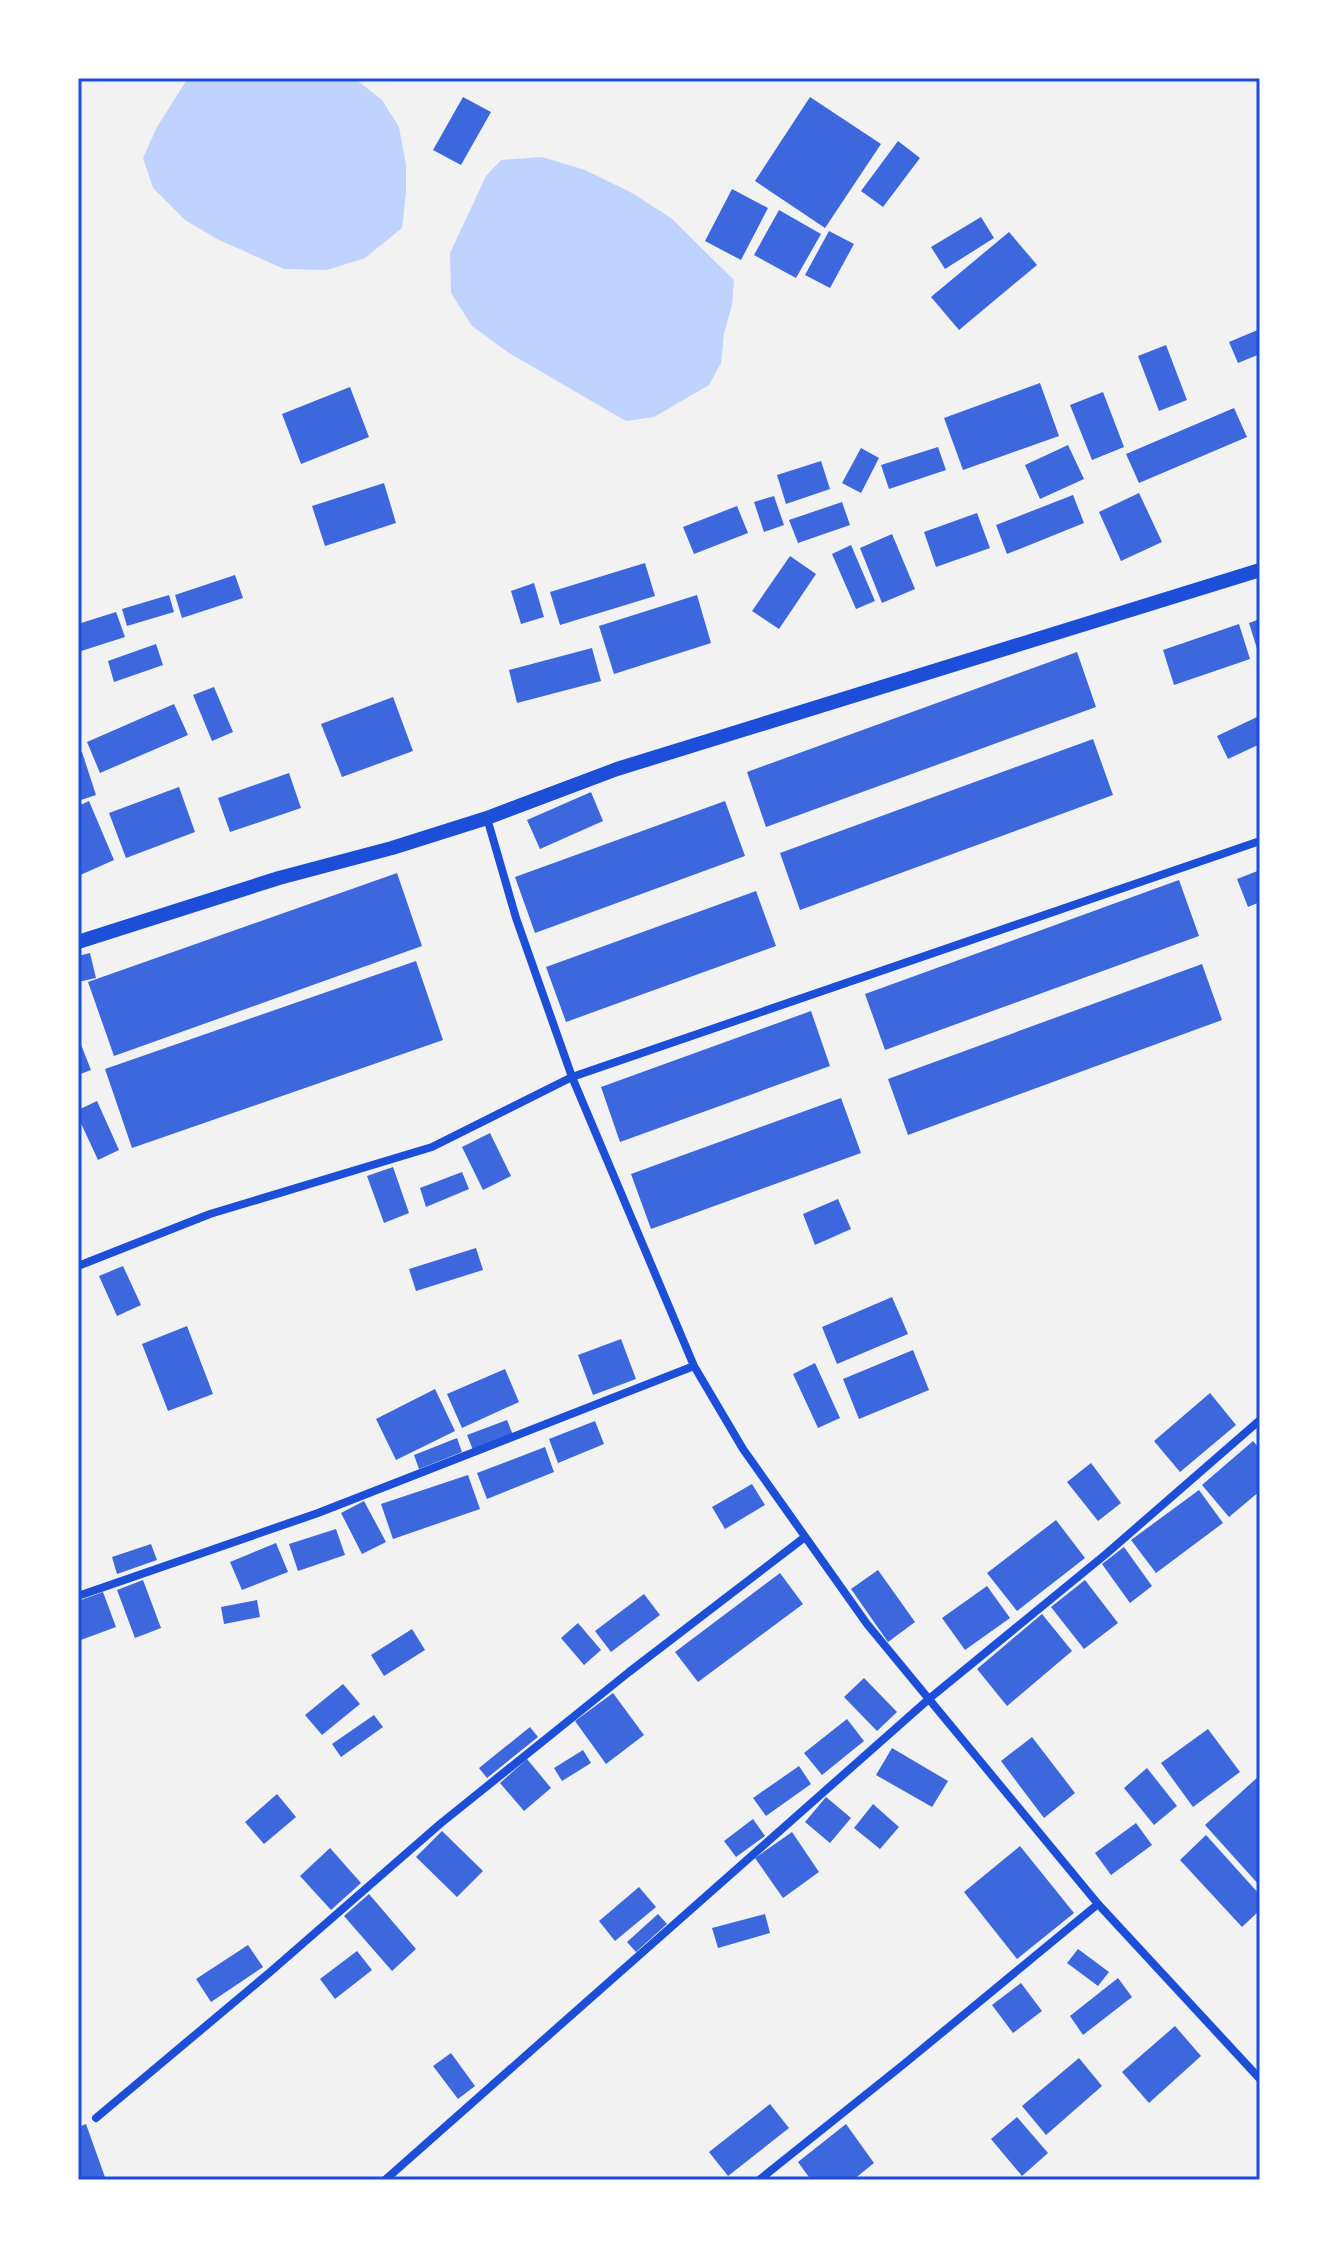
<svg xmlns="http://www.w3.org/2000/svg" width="1338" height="2258" font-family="Figtree,sans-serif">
	<rect width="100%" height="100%" fill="#f2f2f2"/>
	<path fill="#bfd3fe" d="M188,78H354L382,100L399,127L406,165V192L402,228L365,258L327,270L284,269L217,239L185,220L153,188L143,158L157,127Z
		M542,157L585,170L632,193L671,218L734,280L732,305L724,333L721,363L709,385L654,417L626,421L509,353L472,326L451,293L450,253L486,176L501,160Z"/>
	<path fill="#3d67dc" d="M463,97L491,112L461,165L433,150Z
		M810,97L881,144L825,228L755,181Z
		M898,141L920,158L883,207L861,191Z
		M732,189L768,208L741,260L705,241Z
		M779,210L821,234L796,278L754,255Z
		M981,217L994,238L945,269L931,247Z
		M829,231L854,244L830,288L805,275Z
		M1009,232L1037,265L959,330L931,297Z
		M1260,329V354L1238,363L1229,342Z
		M1166,345L1187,400L1159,411L1138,356Z
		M1040,383L1059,436L963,470L944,418Z
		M350,387L369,437L301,464L282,414Z
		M1103,392L1124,447L1092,460L1070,405Z
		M1234,408L1247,437L1139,483L1126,454Z
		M1068,445L1084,479L1040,499L1025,465Z
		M938,447L946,470L889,489L881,465Z
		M861,448L879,458L861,493L842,483Z
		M821,461L830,489L786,504L777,475Z
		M384,483L396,523L325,546L312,506Z
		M1139,493L1162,542L1121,561L1099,512Z
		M1073,495L1084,523L1007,554L996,525Z
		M774,496L784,525L764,532L754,502Z
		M842,502L850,525L798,543L789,520Z
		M737,506L748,533L694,554L683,527Z
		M977,513L990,548L936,567L924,532Z
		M892,534L915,589L882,603L860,548Z
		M851,545L875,601L856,609L832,554Z
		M790,556L816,574L779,629L752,611Z
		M645,563L655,596L560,625L550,592Z
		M235,575L243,598L182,618L175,595Z
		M534,583L544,617L521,624L511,591Z
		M169,595L174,612L127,626L122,609Z
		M697,595L711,643L614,674L599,626Z
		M116,612L125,637L78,652V624Z
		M1260,619V655H1259L1249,623Z
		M1239,624L1250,659L1174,685L1163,650Z
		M156,644L163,665L114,682L108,661Z
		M592,648L601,681L517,703L509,670Z
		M1077,652L1096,707L766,827L747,772Z
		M214,687L233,732L212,741L193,695Z
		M393,697L413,751L342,777L321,724Z
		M174,704L188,735L100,773L87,742Z
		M1257,717L1260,724V744L1228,759L1217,736Z
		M1093,739L1113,795L800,910L780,853Z
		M82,752L96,795L78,801V754Z
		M289,773L301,808L230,832L218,798Z
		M179,787L195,832L126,858L109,813Z
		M591,792L603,821L540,849L527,820Z
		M89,801L114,860L78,876V806Z
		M725,801L745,856L535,933L515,877Z
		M1260,870V902L1248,907L1237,879Z
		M397,873L422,946L114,1056L88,982Z
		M1179,880L1199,936L885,1050L865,994Z
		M756,891L776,946L566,1022L546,967Z
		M90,953L96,978L78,982V956Z
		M416,961L443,1040L132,1148L105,1069Z
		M1202,964L1222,1020L908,1135L888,1079Z
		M811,1011L830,1066L620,1142L601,1087Z
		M78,1037L91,1070L78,1075Z
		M841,1098L861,1153L651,1229L631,1174Z
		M97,1101L119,1150L98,1160L78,1117V1110Z
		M490,1133L511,1176L483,1190L462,1147Z
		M393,1167L409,1213L384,1223L367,1176Z
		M462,1172L469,1189L426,1207L420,1188Z
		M838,1199L851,1229L815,1245L803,1214Z
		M476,1248L483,1270L416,1291L409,1269Z
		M123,1266L141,1305L117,1316L99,1276Z
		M892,1297L908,1334L837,1364L822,1327Z
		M187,1326L213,1394L168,1411L142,1344Z
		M621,1339L636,1379L593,1395L578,1355Z
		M913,1350L929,1390L859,1419L843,1379Z
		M815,1363L840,1418L818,1428L793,1374Z
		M505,1369L519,1402L462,1428L447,1394Z
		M435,1389L455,1431L396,1460L376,1419Z
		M1210,1393L1236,1425L1180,1472L1154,1441Z
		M507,1420L513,1435L473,1450L467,1435Z
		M595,1421L604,1444L558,1463L549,1439Z
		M457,1438L462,1452L419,1469L414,1455Z
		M1253,1441L1260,1449V1491L1229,1517L1202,1485Z
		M545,1447L554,1472L487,1499L477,1473Z
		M1091,1463L1121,1503L1098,1521L1067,1482Z
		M468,1475L480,1509L393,1539L381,1504Z
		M752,1484L765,1505L725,1529L712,1507Z
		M1199,1490L1223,1523L1156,1573L1131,1540Z
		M364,1501L386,1542L362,1554L341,1513Z
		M1056,1520L1085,1558L1017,1611L987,1573Z
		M336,1529L345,1555L298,1571L289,1544Z
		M276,1543L288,1572L242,1590L230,1562Z
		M151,1544L157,1560L117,1574L112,1557Z
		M1124,1547L1152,1586L1130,1603L1102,1564Z
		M878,1570L915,1622L888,1642L851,1589Z
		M780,1573L803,1604L698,1682L675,1652Z
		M143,1580L161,1628L135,1638L117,1590Z
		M1085,1580L1118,1623L1084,1649L1051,1607Z
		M987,1586L1010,1618L965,1650L942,1618Z
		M103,1592L116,1627L78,1641V1601Z
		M644,1594L660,1615L611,1652L595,1631Z
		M257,1600L260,1617L224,1624L221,1607Z
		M1042,1614L1072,1651L1007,1706L977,1669Z
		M578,1623L601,1650L584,1665L561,1638Z
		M412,1629L425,1650L384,1676L371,1655Z
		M864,1678L897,1712L877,1731L844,1697Z
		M343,1684L360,1704L322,1735L305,1715Z
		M613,1693L644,1735L606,1764L575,1721Z
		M374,1715L383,1727L341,1757L332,1744Z
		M847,1719L864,1741L822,1775L804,1753Z
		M530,1727L538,1737L487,1778L479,1768Z
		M1208,1729L1240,1772L1193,1807L1161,1763Z
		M1032,1737L1075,1793L1044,1818L1001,1761Z
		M892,1748L948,1781L932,1807L876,1775Z
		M583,1750L591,1763L562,1781L554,1768Z
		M527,1759L551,1788L524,1811L500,1783Z
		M799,1766L811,1784L766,1816L753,1798Z
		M1147,1768L1177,1806L1154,1825L1124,1788Z
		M1259,1776L1260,1777V1886L1205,1825Z
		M277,1794L296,1817L264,1844L245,1822Z
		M826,1797L851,1818L830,1843L805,1822Z
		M873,1804L899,1827L880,1849L854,1828Z
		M753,1819L765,1836L736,1857L724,1841Z
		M1136,1823L1152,1845L1111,1875L1095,1853Z
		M442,1831L483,1871L457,1897L416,1857Z
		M792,1832L819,1872L783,1898L755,1858Z
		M1206,1835L1260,1895V1910L1242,1927L1180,1860Z
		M1020,1846L1074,1913L1017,1959L964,1892Z
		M330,1848L361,1883L331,1910L300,1876Z
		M639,1887L656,1907L615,1941L599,1921Z
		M369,1894L416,1949L392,1971L344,1916Z
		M658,1914L667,1924L636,1952L627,1942Z
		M765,1914L770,1933L718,1948L712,1928Z
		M248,1945L263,1967L211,2002L196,1979Z
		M1078,1949L1109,1972L1098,1986L1067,1963Z
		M357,1951L372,1970L335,1999L320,1979Z
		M1118,1978L1132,1997L1083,2035L1070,2016Z
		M1021,1983L1042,2011L1013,2033L992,2005Z
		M1175,2026L1201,2056L1149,2103L1122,2072Z
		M451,2053L475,2086L458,2099L433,2066Z
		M1079,2058L1102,2086L1046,2135L1022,2106Z
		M770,2104L789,2128L728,2176L709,2152Z
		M1017,2117L1048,2153L1022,2176L991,2139Z
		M86,2124L106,2180H78V2127Z
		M846,2124L874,2163L853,2180H811L798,2162Z"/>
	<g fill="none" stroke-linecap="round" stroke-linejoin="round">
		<path stroke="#1d4ed8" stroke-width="8" d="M487,818L516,918L572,1077L694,1366L743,1449L867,1624L1098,1904L1260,2079
			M78,1266L210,1214L432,1147L572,1077L1260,841
			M78,1596L318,1513L694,1366
			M96,2118L269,1973L440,1824L629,1672L805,1537
			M385,2180L930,1698L1106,1554L1260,1420
			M759,2180L904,2064L1098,1904"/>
		<path stroke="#1d4ed8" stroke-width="14" d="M78,942L279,878L392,848L487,818L617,769L1260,570"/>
	</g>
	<rect width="1338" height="2258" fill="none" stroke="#ffffff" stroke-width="160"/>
	<rect x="80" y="80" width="1178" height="2098" fill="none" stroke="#1d4ed8" stroke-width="3"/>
</svg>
